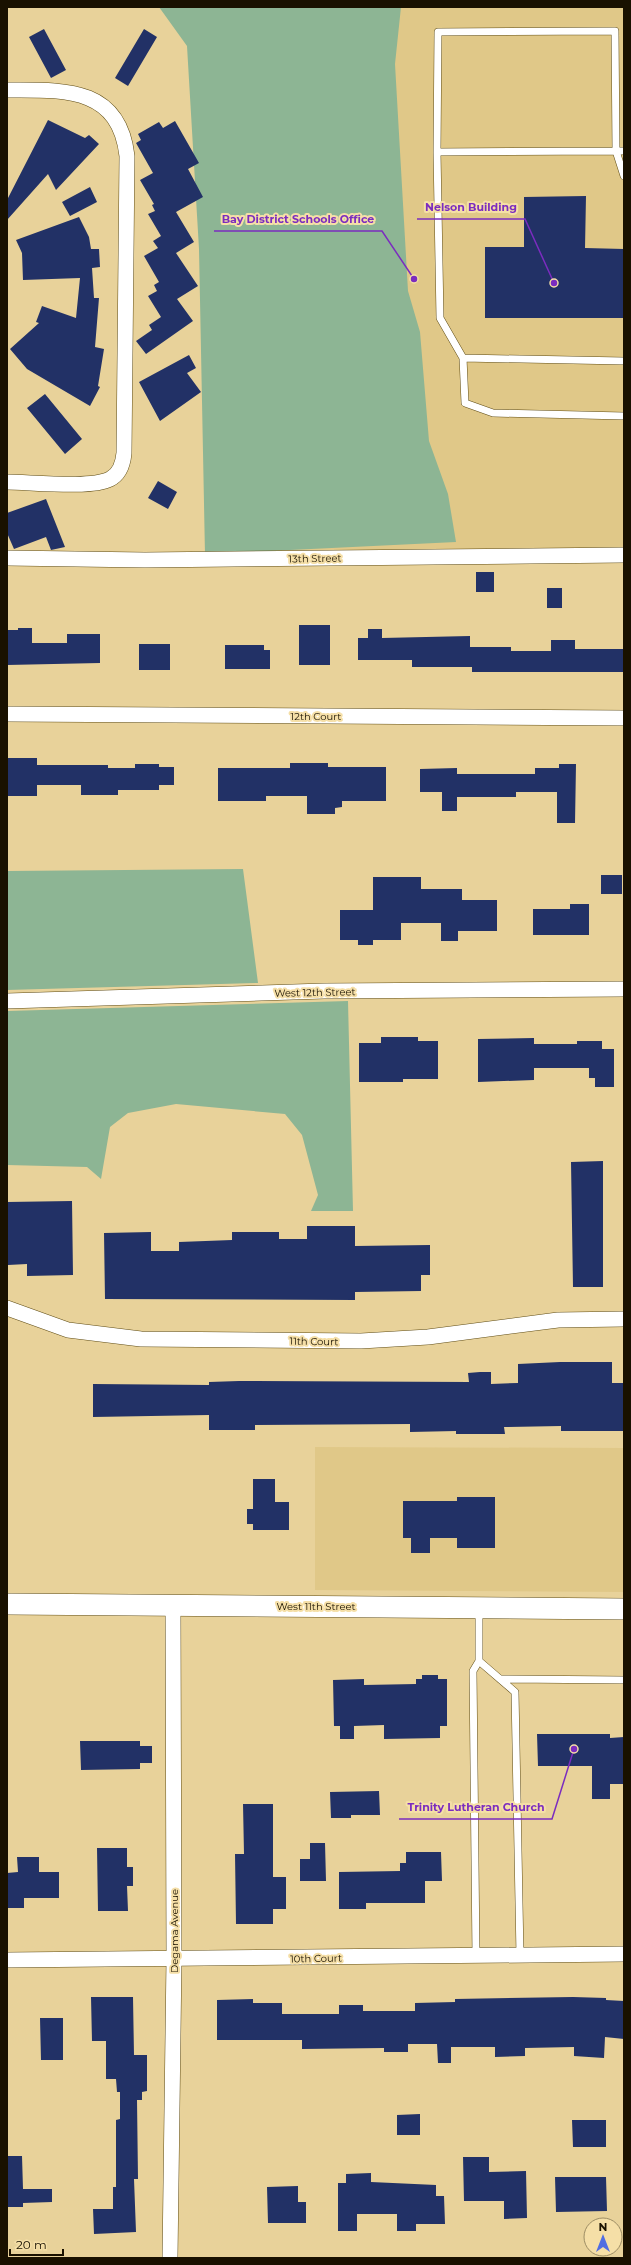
<svg xmlns="http://www.w3.org/2000/svg" width="631" height="2265" font-family="Montserrat,sans-serif">
	<rect width="100%" height="100%" fill="#e8d29a"/>
	<path fill="#e0c888" d="M201,7H624V552L205,554Z
		M315,1447L624,1448V1592L315,1590Z"/>
	<path fill="#8db594" d="M159,7H401L395,64L408,291L420,332L429,441L448,494L456,542L205,554L199,249L187,46Z
		M243,869L258,983L7,990V871Z
		M348,1001L353,1211H311L318,1195L302,1135L285,1114L176,1104L128,1113L110,1127L101,1179L87,1167L7,1165V1011Z"/>
	<path fill="#223166" d="M44,29L66,70L51,78L29,37Z
		M144,29L157,37L128,86L115,78Z
		M48,120L85,138L89,135L99,144L56,190L48,174L7,220V200Z
		M175,121L199,163L188,169L203,197L176,212L194,242L176,253L198,286L177,299L193,321L146,354L136,341L152,330L149,325L161,317L148,296L157,291L154,285L159,282L144,256L158,248L153,241L161,236L148,214L155,211L152,205L154,204L140,180L153,173L136,143L141,140L138,134L159,122L163,128Z
		M90,187L97,202L70,216L62,202Z
		M586,196L585,248L624,249V318H485V247H524V197Z
		M79,217L89,237L91,249H99L100,267L92,268L94,298H99L95,347L104,349L98,386L100,387L90,406L27,369L10,349L39,323L36,322L42,306L76,318L80,278L23,280L22,253L16,240Z
		M189,355L196,368L187,373L201,392L160,421L139,382Z
		M45,394L82,439L65,454L27,408Z
		M158,481L177,492L168,509L148,498Z
		M46,499L65,547L51,550L46,537L14,549L7,533V513Z
		M476,572H494V592H476Z
		M547,588H562V608H547Z
		M299,625H330V665H299Z
		M18,628H32V643H67V634H100V663L7,665V630H18Z
		M368,629H382V638L470,636V647H511V651H551V640H575V649H624V672H472V667H412V660H358V638H368Z
		M139,644H170V670H139Z
		M225,645H264V650H270V669H225Z
		M7,758H37V765H108V768H135V764H159V767H174V785H159V790H118V795H81V785H37V796H7Z
		M290,763H328V767H386V801H342V807L335,808V814H307V796H266V801H218V768H290Z
		M559,764H576L575,823H557V792H516V797H457V811H442V792H420V769L457,768V774H535V768H559Z
		M601,875H622V894H601Z
		M373,877H421V889H462V900H497V931H458V941H441V923H401V940H373V945H358V940H340V910H373Z
		M570,904H589V935H533V909H570Z
		M381,1037H418V1041H438V1079H403V1082H359V1043H381Z
		M534,1038V1044H577V1041H602V1049H614V1087H595V1078H589V1068H534V1080L478,1082V1039Z
		M603,1161V1287H573L571,1162Z
		M72,1201L73,1275L27,1276V1264L8,1265L7,1202Z
		M307,1226H355V1246L430,1245V1275H421V1291L355,1292V1300L105,1299L104,1233L151,1232V1251H179V1242L232,1240V1232H279V1239H307Z
		M560,1362H612V1383H624V1431H561V1426L504,1427L505,1434H456V1431L410,1432V1424L255,1425V1430H209V1415L93,1417V1384L209,1385V1382L239,1381L469,1382L468,1373L480,1372H491V1384L518,1383V1364Z
		M253,1479H275V1502H289V1530H253V1524H247V1509H253Z
		M457,1497H495V1548H457V1538H430V1553H411V1538H403V1501H457Z
		M422,1675H438V1679H447V1726H440V1738L384,1739V1725L354,1726V1739H340V1726H334L333,1680L364,1679V1685L416,1684V1679H422Z
		M537,1734H610V1738L624,1737V1784H610V1799H592V1766H538Z
		M80,1741H140V1746H152V1763H140V1769L81,1770Z
		M379,1791L380,1815H351V1818H331L330,1792Z
		M243,1804H273V1877H286V1909H273V1924H236L235,1854H244Z
		M310,1843H325L326,1881H300V1859H310Z
		M97,1848H127V1867H133V1886H127L128,1911H98Z
		M406,1852H441L442,1881H425V1903H366V1909H339V1872L400,1871V1863H406Z
		M17,1857H39V1872H59V1898H24V1908H7V1873L18,1872Z
		M91,1997H133L134,2055H147V2091L142,2092V2100H137L138,2179H134L136,2232L94,2234L93,2209H113V2187H116V2120L120,2119V2092H117L116,2079H106V2041H92Z
		M573,1997L606,1998V2000L624,2001V2039L605,2037L604,2058L574,2056V2047L525,2048V2056L495,2057V2047H451V2063H438L437,2044H408V2052H384V2048L302,2049V2040H217V2000L253,1999V2003H282V2014H339V2005H363V2011H415V2003L455,2002V1999Z
		M40,2018H63V2060H41Z
		M420,2114V2135H397V2115Z
		M572,2120H606V2147H573Z
		M7,2156H22L23,2189H52V2202L23,2203V2207H7Z
		M463,2157H489V2172L526,2171L527,2218L504,2219V2201H464Z
		M371,2173V2182L436,2185V2196H444L445,2224H416V2231H397V2214H357V2231H338V2183H346V2174Z
		M555,2177H606L607,2211L556,2212Z
		M298,2186V2202H306V2223H268L267,2187Z"/>
	<g fill="none" stroke-linecap="round" stroke-linejoin="round">
		<defs>
			<path id="service" d="M615,31L616,151L437,152L438,32Z
				M624,151H616L624,176
				M437,152L440,318L463,358L624,361
				M463,358L465,403L493,413L624,416
				M479,1661L515,1692L520,1955
				M500,1679L624,1680
				M476,1956L473,1671L479,1661V1609"/>
			<path id="minor" d="M7,90C63,90 119,86 127,156L124,453C123,464 120,474 110,479C91,489 30,482 7,482
				M7,558L145,560L624,555
				M7,714L624,718
				M7,1001L324,991L624,989
				M7,1308L68,1330L141,1339L361,1341L428,1337L558,1320L624,1319
				M7,1960L624,1954
				M170,2258L174,1959L173,1605"/>
			<path id="secondary" d="M7,1604L624,1609"/>
		</defs>
		<use href="#service" stroke="#604d15" stroke-width="8"/>
		<use href="#minor" stroke="#604d15" stroke-width="16"/>
		<use href="#secondary" stroke="#604d15" stroke-width="22"/>
		<use href="#service" stroke="#fff" stroke-width="7"/>
		<use href="#minor" stroke="#fff" stroke-width="15"/>
		<use href="#secondary" stroke="#fff" stroke-width="21"/>
	</g>
	<g text-anchor="middle" stroke-width="4" stroke-linejoin="round" paint-order="stroke">
		<g font-size="10" fill="#191100" stroke="#f5dfa7">
			<text transform="translate(315 558) rotate(-1)" y="4">13th Street</text>
			<text x="316" y="720">12th Court</text>
			<text transform="translate(315 992) rotate(-1)" y="4">West 12th Street</text>
			<text transform="translate(314 1341) rotate(1)" y="4">11th Court</text>
			<text x="316" y="1610">West 11th Street</text>
			<text transform="translate(174 1931) rotate(-90)" y="4">Degama Avenue</text>
			<text transform="translate(316 1958) rotate(-1)" y="4">10th Court</text>
		</g>
	</g>
	<path fill="none" stroke="#7b2cbf" stroke-width="1.5" d="M554 283L525 219H417M414 279L382 231H214M574 1749L552 1819H399"/>
	<g fill="#7b2cbf" stroke="#f5dfa7" stroke-width="1.5">
		<circle cx="554" cy="283" r="4"/>
		<circle cx="414" cy="279" r="4"/>
		<circle cx="574" cy="1749" r="4"/>
	</g>
	<g font-size="11" text-anchor="middle" font-weight="bold" fill="#7b2cbf" stroke="#f5dfa7" stroke-width="4" stroke-linejoin="round" paint-order="stroke">
		<text x="471" y="211">Nelson Building</text>
		<text x="298" y="223">Bay District Schools Office</text>
		<text x="476" y="1811">Trinity Lutheran Church</text>
	</g>
	<rect width="631" height="2265" fill="none" stroke="#191100" stroke-width="16"/>
	<g transform="translate(603 2237)"><circle r="19" fill="#f5dfa7" stroke="#9d8d64"/>
	<path d="M0-3L7 15L0 10L-7 15Z" fill="#506de1"/>
	<text y="-6" font-size="11" font-weight="bold" text-anchor="middle" fill="#191100">N</text>
	</g>
	<path d="M10 2249v6h53v-6" fill="none" stroke="#191100" stroke-width="2"/>
	<text x="16" y="2249" font-size="12" fill="#191100" stroke="#f5dfa7" stroke-width="3" paint-order="stroke">20 m</text>
</svg>
